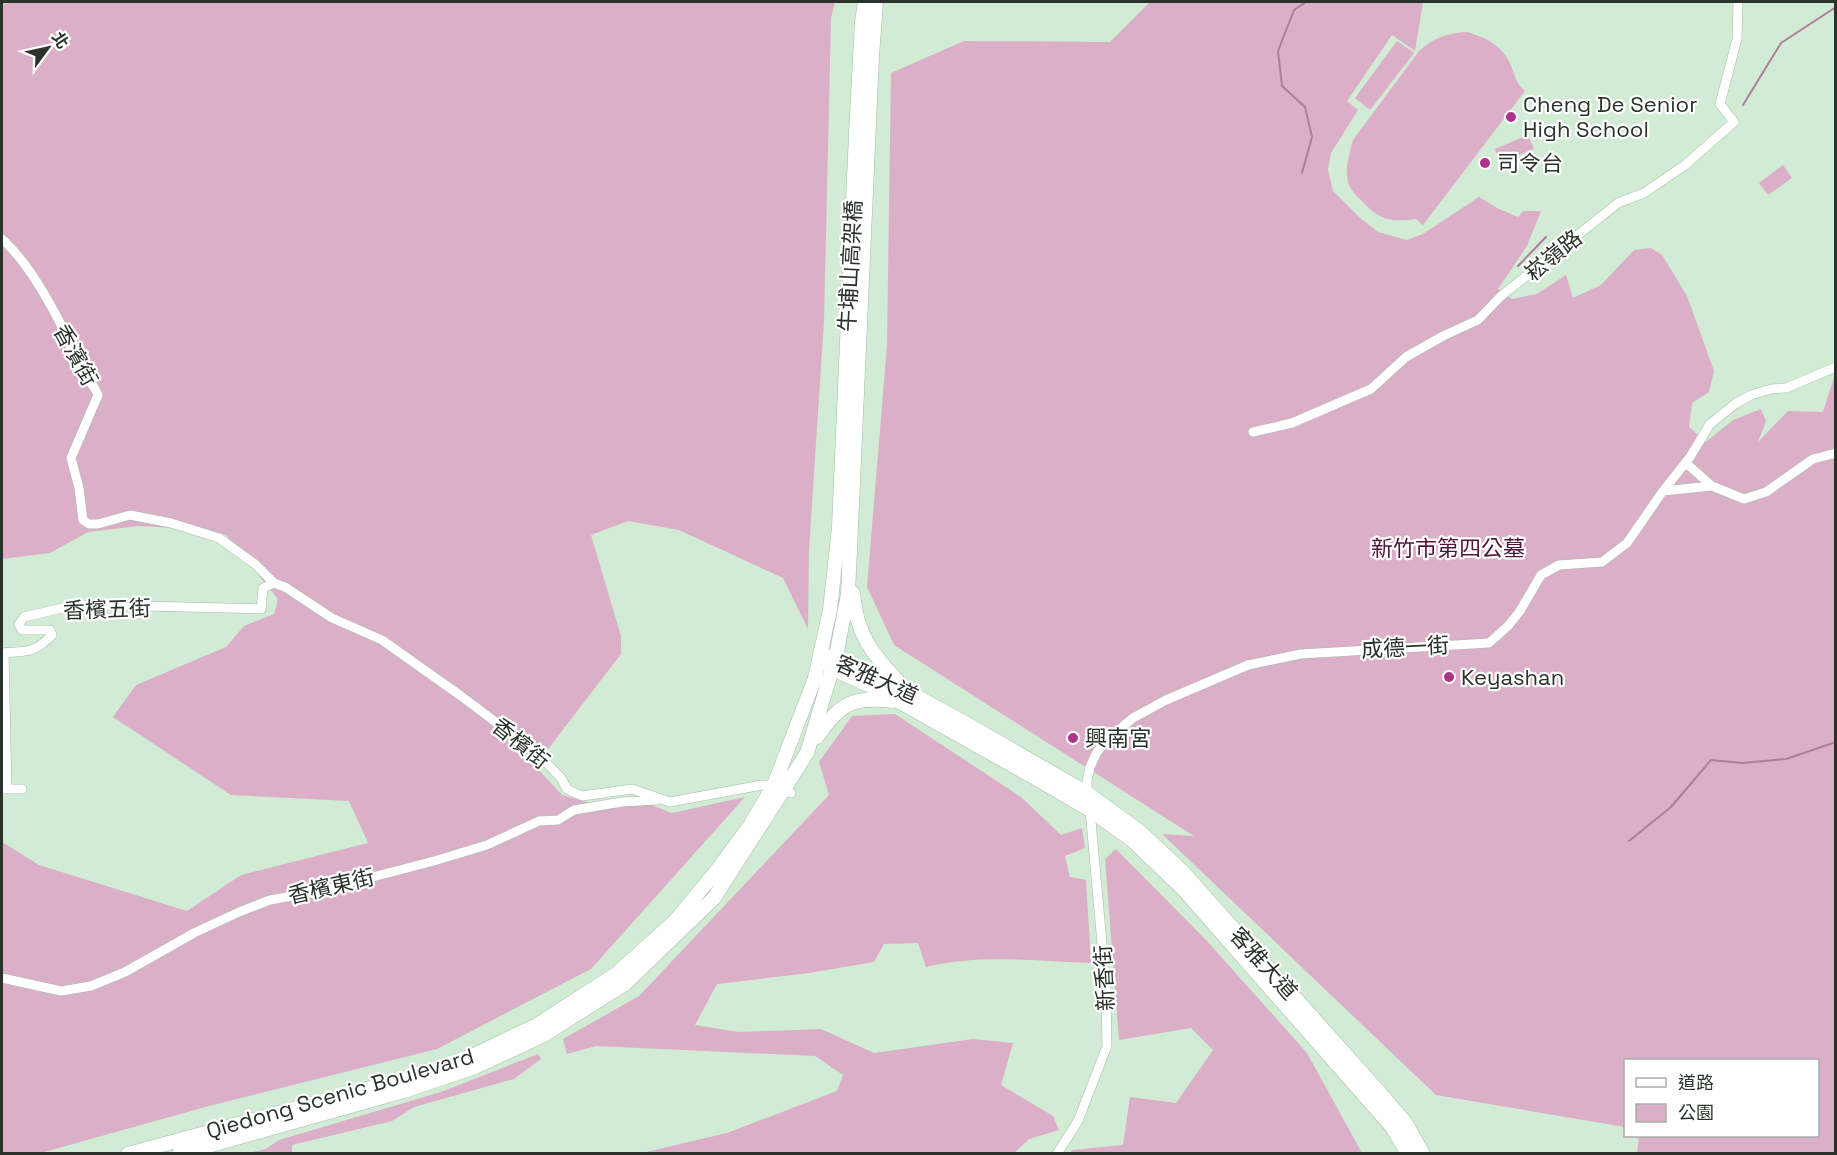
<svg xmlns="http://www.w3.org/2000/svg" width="1837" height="1155" font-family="'Space Grotesk','Noto Sans TC',sans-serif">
	<rect width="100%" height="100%" fill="#d1ebd4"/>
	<path fill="#dbafc8" d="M2,2H835L831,18L824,321L809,550L808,629L783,578L679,530L628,521L591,535L621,636V654L535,766L562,795L591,803L630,797L672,813L745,797L591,969L437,1049L209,1106L37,1154L2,1153V842L39,865L187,911L241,875L368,843L349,801L231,795L113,717L136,685L226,647L244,626L274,614L278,599L226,535L208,530L139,526L88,532L50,553L2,559Z
		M1150,2H1423L1415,51L1392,35L1347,101L1358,110L1331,153L1328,170L1333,191L1359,217L1378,232L1407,240L1423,234L1479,197L1497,208L1518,217L1523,211H1541L1527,246L1498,289L1512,299L1537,294L1566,275L1573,298L1601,285L1634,250L1651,248L1662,255L1687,296L1714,371L1709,392L1692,403L1689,427L1706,442L1733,420L1761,409L1766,421L1758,442L1788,411L1823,412L1835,374V1153H1637L1639,1136H1818V1060H1626L1625,1127L1436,1095L1162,834L1194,836L894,645L867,587L887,345L891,73L964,41L1110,42Z
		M1467,32C1490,39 1505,47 1513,71C1517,81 1517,84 1525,91L1423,225L1416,219C1393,222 1381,221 1365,204C1361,200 1355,195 1352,190C1342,177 1349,154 1353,140L1419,51C1433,38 1448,33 1467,32Z
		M1397,41L1414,53L1370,110L1355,98Z
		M1528,135L1534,149L1500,163L1495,149Z
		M1783,165L1792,178L1768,195L1759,183Z
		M895,714L1021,797L1061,835L1082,828L1085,848L1065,856L1070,877L1086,880L1091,963C1037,961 979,954 926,967L918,943L884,944L874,962L809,973L717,984L695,1025L738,1032L821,1029L874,1053L973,1039L1013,1043L1001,1085L1053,1116L1059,1130L1029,1139L1014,1153H642L727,1133L837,1091L843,1075L815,1056L596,1046L567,1054L563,1039L639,996L829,795L819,762L852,716Z
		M1116,849L1206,940L1307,1053L1362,1153H1070L1072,1150L1123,1145L1130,1097L1176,1103L1213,1050L1191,1028L1119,1040L1105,859Z
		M538,1054L541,1059L514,1079L414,1107L392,1121L292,1145V1153H248L266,1149L279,1140L441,1092Z"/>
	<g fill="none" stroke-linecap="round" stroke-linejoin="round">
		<path stroke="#ae7e9b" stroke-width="2" d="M1743,105L1781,43L1836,7
			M1302,173L1312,137L1305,107L1282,86L1278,51L1294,10L1306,2
			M1518,266L1546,237
			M1629,841L1671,807L1711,760L1742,763L1786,759L1836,742"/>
		<defs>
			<path id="street" d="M2,239C28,262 50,303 66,334C71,345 73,358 80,369C86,379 93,382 98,395L71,458L79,488L83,520L89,524H98L130,515L171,523L219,538L255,564L274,583L285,587L332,618L382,640L461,696L538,754L561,778L567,789L573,792L582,796L632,789L670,802L762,785H774L791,793
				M1253,432L1292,423L1371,389L1406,357L1443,336L1478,320L1501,296L1618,203L1644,193L1685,165L1734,122L1720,104L1737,39L1738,2
				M1686,463L1712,486
				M1663,491L1690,457L1710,424L1735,404L1751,395L1771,389L1786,388L1836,367
				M2,653C26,651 34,654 52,635L50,630H22L19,624L24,617L71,606L104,605L261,609L263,588L274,583
				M4,653L7,789
				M2,789H22
				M1087,796V781L1090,767L1097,752L1111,736L1133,718L1166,700L1248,665L1301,654L1489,643L1508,626L1520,611L1541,575L1559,565L1602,562L1627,543L1663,491L1712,486L1744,499L1766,492L1813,459L1836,453
				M2,978L61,991L91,986L125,972L194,933L239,912L270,900L315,892L434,861L487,845L539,821L558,820L574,810L622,802L657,800
				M1057,1154L1078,1121L1107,1046L1106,988L1090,810"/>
			<path id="secondary" d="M853,593C856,632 871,653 897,680
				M827,657L836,656L878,675L972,727L1087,793L1139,831L1182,871L1379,1092L1405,1122L1423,1154
				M826,663L833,669L873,687L1037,779L1090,810L1132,840L1184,890L1392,1127L1408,1154
				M817,737C840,703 853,696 893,701
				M128,1154L400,1080L472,1056L537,1025L616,974L675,921L718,869L749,827L774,785L815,678L830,610L839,527L856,133L862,22L865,2
				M179,1154L404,1091L475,1067L542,1036L626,983L714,898L807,753L836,656L848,594L872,56L876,2"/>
		</defs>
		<use href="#street" stroke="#a5bda8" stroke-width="10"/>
		<use href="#secondary" stroke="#a5bda8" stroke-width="15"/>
		<use href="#street" stroke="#fff" stroke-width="9"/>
		<use href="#secondary" stroke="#fff" stroke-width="14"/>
	</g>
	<g fill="#ae3488" stroke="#fff" stroke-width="2">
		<circle cx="1511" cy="117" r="6"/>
		<circle cx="1485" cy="163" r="6"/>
		<circle cx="1449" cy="677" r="6"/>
		<circle cx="1073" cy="738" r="6"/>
	</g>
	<g text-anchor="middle" stroke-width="4.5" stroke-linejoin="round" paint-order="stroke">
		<g font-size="22" fill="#2a332b" stroke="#fff" text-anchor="start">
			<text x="1523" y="112">Cheng De Senior<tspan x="1523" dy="25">High School</tspan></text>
			<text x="1497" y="171">司令台</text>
			<text x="1461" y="685">Keyashan</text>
			<text x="1085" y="746">興南宮</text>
		</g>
		<g font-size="22" fill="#2a332b" stroke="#fff">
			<text transform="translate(1553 255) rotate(-39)" y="8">崧嶺路</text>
			<text transform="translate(850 266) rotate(-87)" y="8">牛埔山高架橋</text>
			<text transform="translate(76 355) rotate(61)" y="8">香濱街</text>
			<text transform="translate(107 609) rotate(-2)" y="8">香檳五街</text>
			<text transform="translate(1405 647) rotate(-3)" y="8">成德一街</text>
			<text transform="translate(877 679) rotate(24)" y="8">客雅大道</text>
			<text transform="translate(521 743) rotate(39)" y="8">香檳街</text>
			<text transform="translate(331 886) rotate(-13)" y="8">香檳東街</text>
			<text transform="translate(1264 963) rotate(48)" y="8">客雅大道</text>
			<text transform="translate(1104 978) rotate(-93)" y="8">新香街</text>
			<text transform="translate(340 1093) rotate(-16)" y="8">Qiedong Scenic Boulevard</text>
		</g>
		<g font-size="22" fill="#50143d" stroke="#fff">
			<text x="1448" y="556">新竹市第四公墓</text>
		</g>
	</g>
	<rect width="1837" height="1155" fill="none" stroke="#2a332b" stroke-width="6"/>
	<rect x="1624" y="1059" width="195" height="78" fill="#ffffff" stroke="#aaadaa" stroke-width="1.5"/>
	<rect x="1636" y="1078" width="30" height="9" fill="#ffffff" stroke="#aaadaa" stroke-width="1.5"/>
	<text x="1678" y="1089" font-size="18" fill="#2a332b">道路</text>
	<rect x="1636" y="1104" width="30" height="18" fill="#dbafc8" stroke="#aaadaa" stroke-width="1.5"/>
	<text x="1678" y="1119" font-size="18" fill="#2a332b">公園</text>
	<g transform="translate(48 48) rotate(57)" stroke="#ffffff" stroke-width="4.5" paint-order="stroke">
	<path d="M0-4.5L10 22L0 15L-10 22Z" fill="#2a332b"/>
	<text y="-9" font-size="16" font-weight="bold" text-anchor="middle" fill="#2a332b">北</text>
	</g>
</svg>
